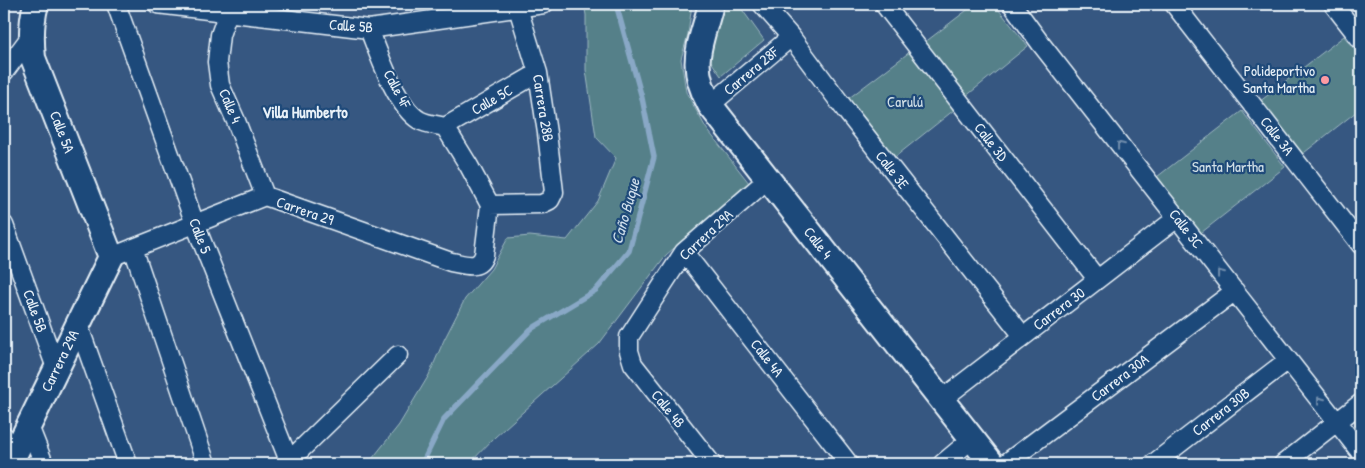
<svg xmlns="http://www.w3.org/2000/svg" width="1365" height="468" font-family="'Patrick Hand',sans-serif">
	<rect width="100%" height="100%" fill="#365781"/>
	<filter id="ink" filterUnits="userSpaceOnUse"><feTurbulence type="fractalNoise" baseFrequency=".02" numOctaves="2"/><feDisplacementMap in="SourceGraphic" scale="10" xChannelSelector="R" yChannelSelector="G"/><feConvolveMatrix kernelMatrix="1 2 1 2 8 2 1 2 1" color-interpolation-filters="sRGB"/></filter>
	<g filter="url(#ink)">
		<path fill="#548089" stroke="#9eb8c0" d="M584,4H692L688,34L681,59L686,92L706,128L749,183L666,255L599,344L495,437L469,464H368L399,425L429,375L444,340L465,299L491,269L508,238L530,236L567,240L598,201L616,158L596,137L586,70V15Z
			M725,4H738L764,40L721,76L708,57L715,23Z
			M975,4H994L1028,46L965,97L924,43Z
			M1344,36L1361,58V108L1300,156L1259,102Z
			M915,48L959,106L895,157L849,98Z
			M1242,111L1285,167L1197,236L1153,180Z"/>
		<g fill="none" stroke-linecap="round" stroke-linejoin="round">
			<path stroke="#89a8c6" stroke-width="5.5" d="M422,464L444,419L531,329L596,290L629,251L654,157L642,98L616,4"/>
			<defs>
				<path id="street" d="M116,4L195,224L289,461L292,464
					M157,4L369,29L544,4
					M231,4L220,35L217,62L220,85L236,121L265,196
					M762,4L791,37L847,112L1023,336
					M884,4L1097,279
					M1012,4L1041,44L1361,453
					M1174,4L1361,245
					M1333,4L1361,40
					M369,29C379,54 396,106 419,120C426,124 437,125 445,127
					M4,72L31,36
					M710,105L791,37
					M445,127L538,73
					M490,205L542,204L550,200L554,192L547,133L538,73L518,8
					M4,225L56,368
					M133,248L206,464
					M684,252L849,464
					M111,257L265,196L451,262C464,264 479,271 484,255L490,205L469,166L445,127
					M78,324L128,464
					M941,400L1177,218
					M29,426L44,464
					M4,436L12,459
					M286,464L398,355
					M712,464L633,364L629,351V337L684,252L768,179
					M942,464L972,439
					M1005,464L1235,291
					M1153,464L1288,360
					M1283,464L1361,403"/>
				<path id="secondary" d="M711,4C701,45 687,63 710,105L992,464
					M10,464L111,257L33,58C31,39 31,22 36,4"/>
			</defs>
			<use href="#street" stroke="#e8f1f8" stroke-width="21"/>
			<use href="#secondary" stroke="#e8f1f8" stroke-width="28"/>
			<use href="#street" stroke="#1f4a7a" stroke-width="18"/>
			<use href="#secondary" stroke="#1f4a7a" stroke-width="24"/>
		</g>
		<defs><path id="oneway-chevron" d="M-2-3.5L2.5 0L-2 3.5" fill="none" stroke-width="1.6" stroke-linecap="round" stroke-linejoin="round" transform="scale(1.25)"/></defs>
		<g stroke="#6f8dac">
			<use href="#oneway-chevron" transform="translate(1120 145) rotate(-128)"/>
			<use href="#oneway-chevron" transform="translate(1220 273) rotate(-128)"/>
			<use href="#oneway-chevron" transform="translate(1320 400) rotate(-128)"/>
		</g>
	</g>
	<circle fill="#ff9aa2" stroke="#1f4a7a" stroke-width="2" cx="1325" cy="80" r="5"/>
	<g text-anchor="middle" stroke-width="4.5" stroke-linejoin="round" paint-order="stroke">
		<g font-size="15" fill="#e8f1f8" stroke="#1f4a7a">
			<text transform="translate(351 26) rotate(4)" y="5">Calle 5B</text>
			<text transform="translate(751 71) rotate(-40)" y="5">Carrera 28F</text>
			<text transform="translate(397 89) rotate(62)" y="5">Calle 4F</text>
			<text transform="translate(492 100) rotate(-30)" y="5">Calle 5C</text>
			<text transform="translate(230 106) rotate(67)" y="5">Calle 4</text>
			<text transform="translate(543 108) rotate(81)" y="5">Carrera 28B</text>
			<text transform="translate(62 132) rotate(69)" y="5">Calle 5A</text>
			<text transform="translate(1277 136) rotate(52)" y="5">Calle 3A</text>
			<text transform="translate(991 142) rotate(52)" y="5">Calle 3D</text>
			<text transform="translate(892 170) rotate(52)" y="5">Calle 3E</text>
			<text transform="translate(305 211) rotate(19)" y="5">Carrera 29</text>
			<text transform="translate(1186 229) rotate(52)" y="5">Calle 3C</text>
			<text transform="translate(706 235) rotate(-43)" y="5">Carrera 29A</text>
			<text transform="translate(200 236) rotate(69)" y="5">Calle 5</text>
			<text transform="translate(818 243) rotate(52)" y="5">Calle 4</text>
			<text transform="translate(1059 309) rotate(-37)" y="5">Carrera 30</text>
			<text transform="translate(35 311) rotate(70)" y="5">Calle 5B</text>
			<text transform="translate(767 358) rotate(52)" y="5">Calle 4A</text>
			<text transform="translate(60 361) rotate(-64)" y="5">Carrera 29A</text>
			<text transform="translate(1120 378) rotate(-37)" y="5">Carrera 30A</text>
			<text transform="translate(668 409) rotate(51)" y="5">Calle 4B</text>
			<text transform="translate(1221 412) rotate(-38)" y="5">Carrera 30B</text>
		</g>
		<g font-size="15" fill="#e8f1f8" stroke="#1f4a7a" text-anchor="end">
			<text x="1315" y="76">Polideportivo<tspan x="1315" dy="17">Santa Martha</tspan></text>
		</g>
		<g font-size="15" fill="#d2e0e7" stroke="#1f4a7a">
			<text x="905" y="107">Carulú</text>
			<text x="1228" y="172">Santa Martha</text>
		</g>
		<g font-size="16" font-weight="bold" fill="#e8f1f8" stroke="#1f4a7a">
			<text x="305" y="118">Villa Humberto</text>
		</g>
		<g font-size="16" font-style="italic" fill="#d0dfec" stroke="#1f4a7a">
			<text transform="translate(625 211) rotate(-74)" y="6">Caño Buque</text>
		</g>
	</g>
	<rect width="1365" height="468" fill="none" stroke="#1f4a7a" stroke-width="20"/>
	<rect x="10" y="10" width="1345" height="448" fill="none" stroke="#e8f1f8" stroke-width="2" filter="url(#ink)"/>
</svg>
